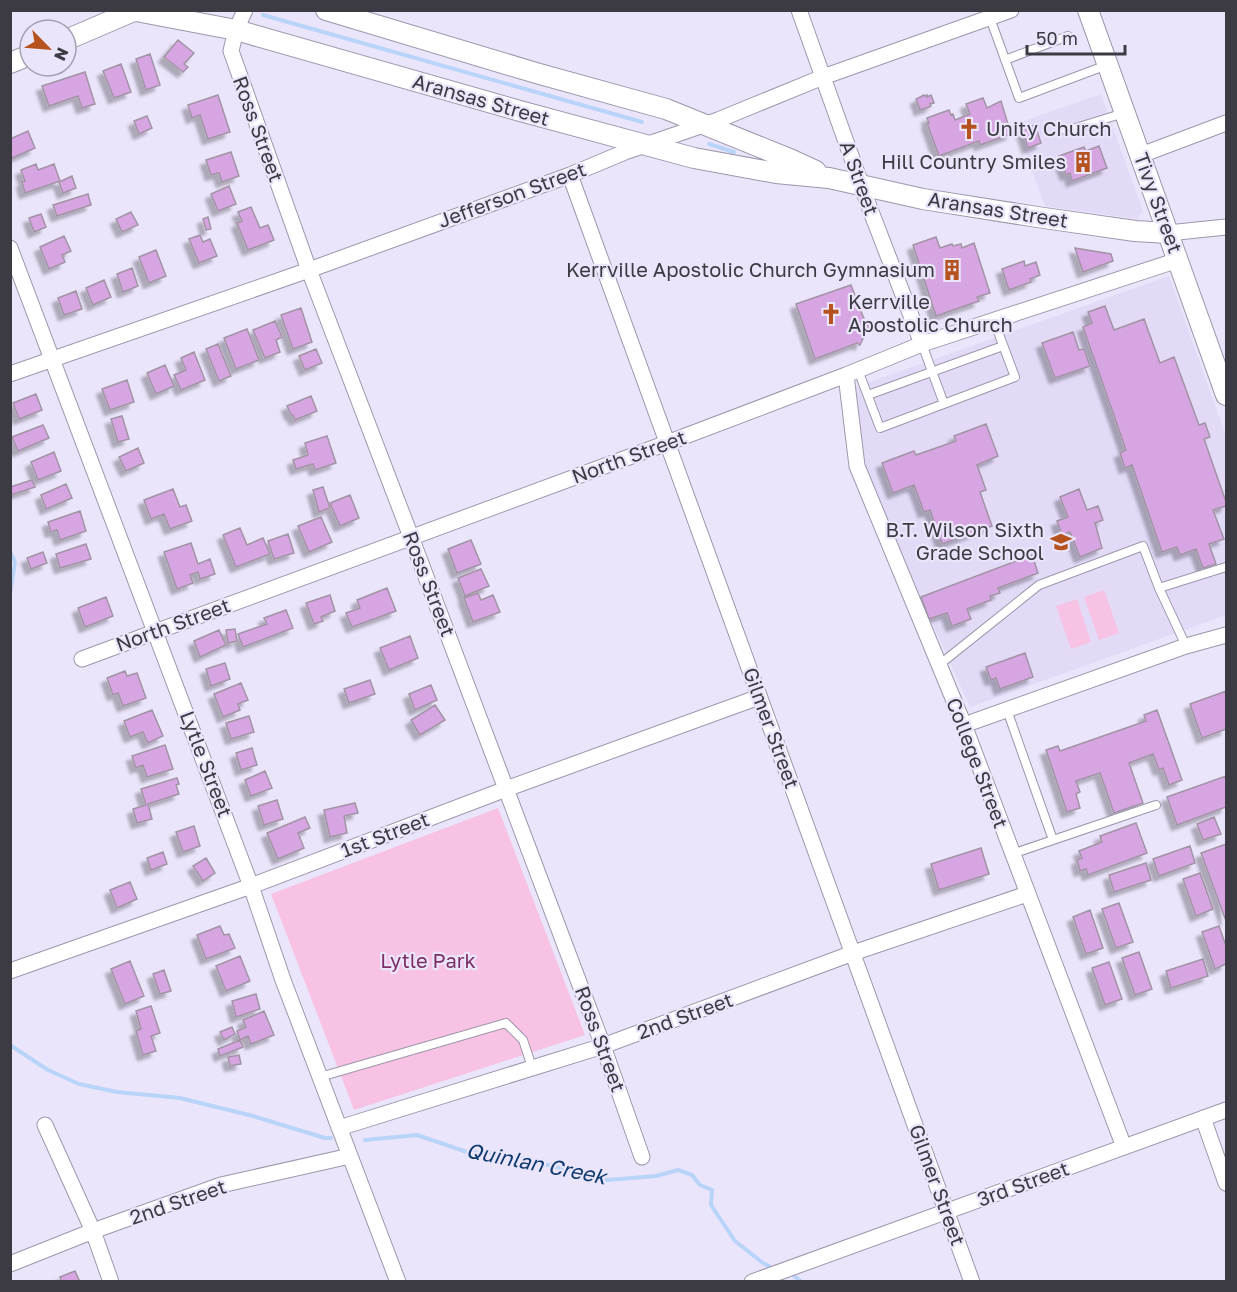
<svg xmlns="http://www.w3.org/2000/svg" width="1237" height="1292" font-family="'Golos Text',sans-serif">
	<defs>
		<filter id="shadow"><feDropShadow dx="-5.5" dy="5.5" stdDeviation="1.5" flood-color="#0004"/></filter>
	</defs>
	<rect width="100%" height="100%" fill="#ebe5fb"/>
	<path fill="#e2daf7" d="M1101,94L1143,211L1137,219L1045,206L1015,124Z
		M1169,276L1226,436V615L970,707L862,468L853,388Z"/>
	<path fill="#f7c2e3" d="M1104,590L1119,633L1099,640L1084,597Z
		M1077,599L1091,642L1071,649L1056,606Z
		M498,808L585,1035L354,1110L271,894Z"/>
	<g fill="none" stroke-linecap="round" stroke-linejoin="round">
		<path stroke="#b9d4f9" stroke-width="4" d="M263,15L642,122
			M709,144L734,152
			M10,551L15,562L10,594
			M10,1045L48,1070L79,1084L117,1092L180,1098L253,1116L325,1138H331
			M365,1140L417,1135L467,1152L505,1154L607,1180L656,1176L678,1170L692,1175L700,1185L712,1190L711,1205L735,1241L763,1263L769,1266
			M794,1276L802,1282"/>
	</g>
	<path fill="#d6a5e2" stroke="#a294a5" stroke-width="1.5" filter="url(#shadow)" d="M178,40L194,53L184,64L188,67L183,72L164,57Z
		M150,54L160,85L146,90L136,59Z
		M121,64L131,92L114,98L103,71Z
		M85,72L95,104L82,108L78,96L49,106L42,86Z
		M218,95L230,132L208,139L200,115L192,118L188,105Z
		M924,95L925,96L927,95V97L931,95L934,103L930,104L931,106L929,107L920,110L916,99Z
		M983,98L987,108L1001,101L1011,134L980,145L979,141L939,156L927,123H929L927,118L949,110L951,115L953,114L955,120L970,114L966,104Z
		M147,116L152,128L139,134L134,121Z
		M1035,125L1041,143L1028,148L1022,130Z
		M28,131L35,148L10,159V139Z
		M1099,146L1107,168L1072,181L1070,173L1066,175L1059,156L1084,147L1086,151Z
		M231,152L239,176L222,182L219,173L211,175L206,160Z
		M36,164L38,170L54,164L60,181L25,193L22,182L25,181L21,170Z
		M72,176L76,188L63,193L59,182Z
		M229,186L236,204L218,211L211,194Z
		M88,194L91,205L57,216L53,205Z
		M251,207L260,228L268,225L274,240L248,250L237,223L242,221L238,212Z
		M131,212L138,225L122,232L116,219Z
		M41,214L46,227L34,232L29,218Z
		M208,217L211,229L206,230L203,219Z
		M200,235L203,242L210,239L217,256L199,263L189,239Z
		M64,236L71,251L62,255L65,262L49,269L40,247Z
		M936,237L940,248L952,244L953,246L961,244L962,248L974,243L990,293L977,297L979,301L936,316L913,245Z
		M1075,248L1111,254L1113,261L1083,272Z
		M156,250L166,276L149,283L139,257Z
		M1024,261L1025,266L1036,262L1040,275L1030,279L1031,282L1009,290L1002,269Z
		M132,268L138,286L123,292L117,274Z
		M104,280L111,297L93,305L86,288Z
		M851,285L866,324L869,326L860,345L857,343L815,359L796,304Z
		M76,291L82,309L64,315L58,298Z
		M1105,306L1114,330L1144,319L1160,363L1174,357L1199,425L1205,423L1210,437L1204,439L1226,502V506L1213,510L1224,539L1209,544L1216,564L1203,568L1196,549L1180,555L1177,547L1162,552L1132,465L1125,468L1120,453L1126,450L1083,327L1092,323L1088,312Z
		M301,308L312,342L293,349L281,315Z
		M275,321L282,337L276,340L280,352L265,358L253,330Z
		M247,329L259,360L236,369L224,338Z
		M1073,332L1079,350L1084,349L1090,366L1055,378L1042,343Z
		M218,344L231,376L219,381L206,349Z
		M316,349L322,363L305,370L299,356Z
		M194,352L205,380L181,390L174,375L186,370L181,358Z
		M165,365L174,386L156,394L147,373Z
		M127,380L134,402L110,410L102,389Z
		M36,394L42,410L19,419L13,403Z
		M311,396L317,411L295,420L293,415H291L287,406Z
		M122,416L129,439L118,442L111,419Z
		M986,424L998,456L977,465L986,490L980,492L992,526L942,544L930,510L924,512L914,485L893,493L882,463L914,451L916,455L956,441L954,436Z
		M43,425L49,438L18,451L12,437Z
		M327,436L336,463L315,470L313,464L296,469L293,460L308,455L305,443Z
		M138,448L144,463L126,471L119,457Z
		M54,452L61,471L38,480L31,462Z
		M32,480L35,487L11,495L10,487Z
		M66,484L72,498L46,509L41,495Z
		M323,487L330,508L319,512L313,490Z
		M173,489L180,507L186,505L192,521L170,529L164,514L151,519L144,500Z
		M1079,489L1087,510L1098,506L1103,520L1095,523L1102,548L1080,557L1070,532L1062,535L1057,521L1068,517L1060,497Z
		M350,495L359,518L340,526L330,503Z
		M80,511L86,531L60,540L57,530L51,532L48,522Z
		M321,517L332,542L309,552L298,526Z
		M240,528L247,545L263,538L270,554L236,567L223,535Z
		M288,534L294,553L274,559L268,541Z
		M471,540L481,564L457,573L448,549Z
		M191,543L198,564L210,559L215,574L200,579L198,572L190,575L193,583L177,589L164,552Z
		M86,544L91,559L60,568L56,554Z
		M43,552L47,563L31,569L27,558Z
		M1032,555L1038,573L998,588L1000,593L990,596L991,600L967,609L971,619L952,626L947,613L929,619L921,597Z
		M481,569L489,586L465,596L458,578Z
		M387,588L396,611L352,627L346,613L360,608L357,600Z
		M478,593L481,600L493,595L500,612L473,622L464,598Z
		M330,595L335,611L321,617L323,621L314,624L306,603Z
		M106,597L113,616L85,627L78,608Z
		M286,610L293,628L243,647L238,634L267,624L264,618Z
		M235,629L237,641L228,643L226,630Z
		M219,630L226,645L200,657L194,641Z
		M410,636L418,658L389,670L380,648Z
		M1025,653L1033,677L1000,689L996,678L991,680L986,667Z
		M225,663L230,679L211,686L206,669Z
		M125,671L127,676L137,673L146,698L123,706L118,693L113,695L107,678Z
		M370,680L375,694L349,703L344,689Z
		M241,683L248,700L238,704L240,710L223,717L214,694Z
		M431,685L437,700L415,710L409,694Z
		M1226,691V729L1202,738L1190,704Z
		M435,705L445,720L420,735L411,720Z
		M152,710L163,736L148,743L143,732L130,737L124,721Z
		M1157,710L1182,780L1169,785L1163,768L1159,770L1153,754L1129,763L1143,803L1114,813L1100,773L1076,781L1080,792L1076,794L1080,808L1067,812L1046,750L1058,746L1060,751L1146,721L1144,715Z
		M249,716L254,732L231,739L226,723Z
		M165,745L173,769L147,777L143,765L136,768L132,756Z
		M252,748L257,765L241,770L236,753Z
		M265,771L272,788L251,796L245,780Z
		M1226,776V807L1177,825L1167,797Z
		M177,778L179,784L176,785L179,794L148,804L152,819L137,823L133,809L146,805L141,789Z
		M277,800L283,819L264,825L258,806Z
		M355,803L358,813L344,816L347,833L330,837L324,810Z
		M305,817L310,828L298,833L304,848L278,859L267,833Z
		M1214,817L1221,834L1203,840L1197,824Z
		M1136,823L1147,853L1088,875L1086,869L1080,871L1077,860L1082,858L1079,851L1102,842L1100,836Z
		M194,826L200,846L183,852L176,832Z
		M1226,844V921L1201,853Z
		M1190,846L1195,863L1159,876L1153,859Z
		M981,848L989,874L939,890L931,864Z
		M163,852L167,864L151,870L147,858Z
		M206,858L215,873L203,881L193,866Z
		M1146,863L1151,880L1114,892L1109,875Z
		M1200,873L1213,909L1196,916L1183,879Z
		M130,882L137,899L117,908L110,890Z
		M1119,903L1133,942L1116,948L1102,909Z
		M1090,910L1103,948L1086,954L1073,917Z
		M220,926L224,935L229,934L235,948L206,959L197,935Z
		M1219,926L1226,946V964L1215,969L1202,932Z
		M1139,952L1152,989L1135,995L1122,958Z
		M240,956L250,981L226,991L216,966Z
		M1203,959L1208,976L1171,988L1166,971Z
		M130,961L144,996L125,1004L111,969Z
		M1109,962L1122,999L1105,1005L1092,968Z
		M164,970L171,991L160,994L153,974Z
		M256,994L260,1009L236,1017L232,1001Z
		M151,1006L160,1033L151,1036L156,1051L143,1055L136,1031L141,1029L136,1011Z
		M264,1011L274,1035L251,1044L248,1036L240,1040L237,1031L246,1027L243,1020Z
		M232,1027L235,1034L224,1040L220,1032Z
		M240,1040L243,1047L220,1056L218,1049Z
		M239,1055L241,1064L230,1066L228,1057Z
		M75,1271L80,1282H62L60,1277Z"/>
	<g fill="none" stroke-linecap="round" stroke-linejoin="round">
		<defs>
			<path id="service" d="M990,18L1019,98L1107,65
				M1005,60L1068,36
				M1066,131L1124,113
				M922,344L944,404
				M858,370L880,428L1015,377L994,321
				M868,395L1003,346
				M1159,588L1226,567
				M939,665L1039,585L1143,546L1159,588L1186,646
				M1007,710L1053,840
				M1012,854L1156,805
				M320,1077L506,1023L523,1040L532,1067"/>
			<path id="minor" d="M245,10L236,30L231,51L309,270L411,537L603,1046L642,1157
				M799,10L870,209L922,344
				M1141,155L1226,123
				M570,175L972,1282
				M1168,233L1226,227
				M10,248L251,886L283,980L398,1282
				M10,374L309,270L570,175L625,152L718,120L823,77L1011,10
				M846,375L857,466L964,725L1124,1147
				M82,659L667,443L846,375L922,344L1178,260
				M964,725L1186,646L1226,635
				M10,971L251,886L506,789L759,697
				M1203,1118L1226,1183
				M45,1125L93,1231L111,1282
				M339,1128L603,1046L853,953L1027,894
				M10,1264L93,1231L221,1185L350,1156
				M752,1282L1226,1110"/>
			<path id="tertiary" d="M326,10L536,73L666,109L792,160L816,171
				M1088,10L1226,395
				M136,11L236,30L520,111L694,158L776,173L829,178L923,199L1037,217L1135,231L1168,233
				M66,40L136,10
				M10,63L30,55"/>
		</defs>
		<use href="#service" stroke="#9d97ab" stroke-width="10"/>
		<use href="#minor" stroke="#9d97ab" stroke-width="17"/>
		<use href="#tertiary" stroke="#9d97ab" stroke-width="22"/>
		<use href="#service" stroke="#fff" stroke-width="8"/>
		<use href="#minor" stroke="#fff" stroke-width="15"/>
		<use href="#tertiary" stroke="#fff" stroke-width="20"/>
	</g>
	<defs>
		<symbol id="church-bare" viewBox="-9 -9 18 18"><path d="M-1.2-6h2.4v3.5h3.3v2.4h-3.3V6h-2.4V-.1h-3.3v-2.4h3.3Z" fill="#b6521d" stroke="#ebe5fb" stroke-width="2.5" paint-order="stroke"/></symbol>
		<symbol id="building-bare" viewBox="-9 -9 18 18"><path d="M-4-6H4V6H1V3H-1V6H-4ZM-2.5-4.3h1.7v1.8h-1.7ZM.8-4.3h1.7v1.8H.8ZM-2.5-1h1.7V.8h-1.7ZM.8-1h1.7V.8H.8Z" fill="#b6521d" stroke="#ebe5fb" stroke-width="2.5" paint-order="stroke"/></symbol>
		<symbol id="school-bare" viewBox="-9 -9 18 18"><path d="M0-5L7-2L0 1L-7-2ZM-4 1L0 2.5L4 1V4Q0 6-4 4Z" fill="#b6521d" stroke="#ebe5fb" stroke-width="2.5" paint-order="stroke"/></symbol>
	</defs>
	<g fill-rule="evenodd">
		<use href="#church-bare" x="954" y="114" width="30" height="30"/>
		<use href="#building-bare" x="1068" y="147" width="30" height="30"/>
		<use href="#building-bare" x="937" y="255" width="30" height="30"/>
		<use href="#church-bare" x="816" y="299" width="30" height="30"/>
		<use href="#school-bare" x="1046" y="527" width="30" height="30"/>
	</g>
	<g text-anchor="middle" stroke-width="4.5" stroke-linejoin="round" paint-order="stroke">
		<g font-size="20" fill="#3c3a42" stroke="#ebe5fb">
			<text transform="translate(481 100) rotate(16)" y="7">Aransas Street</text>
			<text transform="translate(258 129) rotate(70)" y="7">Ross Street</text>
			<text transform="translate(859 178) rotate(70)" y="7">A Street</text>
			<text transform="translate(512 195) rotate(-20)" y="7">Jefferson Street</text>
			<text transform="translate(1158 203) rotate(70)" y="7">Tivy Street</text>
			<text transform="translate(998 210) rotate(9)" y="7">Aransas Street</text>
			<text transform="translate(629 457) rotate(-20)" y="7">North Street</text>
			<text transform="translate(429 584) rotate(69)" y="7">Ross Street</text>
			<text transform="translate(173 625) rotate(-20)" y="7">North Street</text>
			<text transform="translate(771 728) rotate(70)" y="7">Gilmer Street</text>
			<text transform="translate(977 763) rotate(69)" y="7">College Street</text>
			<text transform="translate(206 764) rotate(69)" y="7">Lytle Street</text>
			<text transform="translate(385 835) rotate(-21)" y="7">1st Street</text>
			<text transform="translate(685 1016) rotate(-20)" y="7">2nd Street</text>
			<text transform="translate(600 1039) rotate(70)" y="7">Ross Street</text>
			<text transform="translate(1023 1184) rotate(-20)" y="7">3rd Street</text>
			<text transform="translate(937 1185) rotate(70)" y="7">Gilmer Street</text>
			<text transform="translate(178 1202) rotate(-19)" y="7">2nd Street</text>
		</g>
		<g font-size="20" fill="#3c3a42" stroke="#ebe5fb" text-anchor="end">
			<text x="986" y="136" text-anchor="start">Unity Church</text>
			<text x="1066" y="169">Hill Country Smiles</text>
			<text x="935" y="277">Kerrville Apostolic Church Gymnasium</text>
			<text x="848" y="309" text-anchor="start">Kerrville<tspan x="848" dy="23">Apostolic Church</tspan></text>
			<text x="1044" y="537">B.T. Wilson Sixth<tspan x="1044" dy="23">Grade School</tspan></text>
		</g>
		<g font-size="20" fill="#7e2e66" stroke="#ebe5fb">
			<text x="428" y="968">Lytle Park</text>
		</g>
		<g font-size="21" font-style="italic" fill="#0e3a6f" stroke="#ebe5fb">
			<text transform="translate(536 1164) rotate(11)" y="7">Quinlan Creek</text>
		</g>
	</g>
	<rect width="1237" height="1292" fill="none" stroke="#3c3a42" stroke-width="24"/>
	<g transform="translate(48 48) rotate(115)"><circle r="28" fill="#ebe5fb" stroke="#a5a1b1" stroke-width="1.5"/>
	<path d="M0-4.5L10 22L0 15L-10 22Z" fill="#b6521d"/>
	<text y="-9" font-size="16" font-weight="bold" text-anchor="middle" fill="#3c3a42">N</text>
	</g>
	<path d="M1027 45v9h98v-9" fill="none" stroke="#3c3a42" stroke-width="3"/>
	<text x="1036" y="45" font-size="18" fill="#3c3a42" stroke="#ebe5fb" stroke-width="4.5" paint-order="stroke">50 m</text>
</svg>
